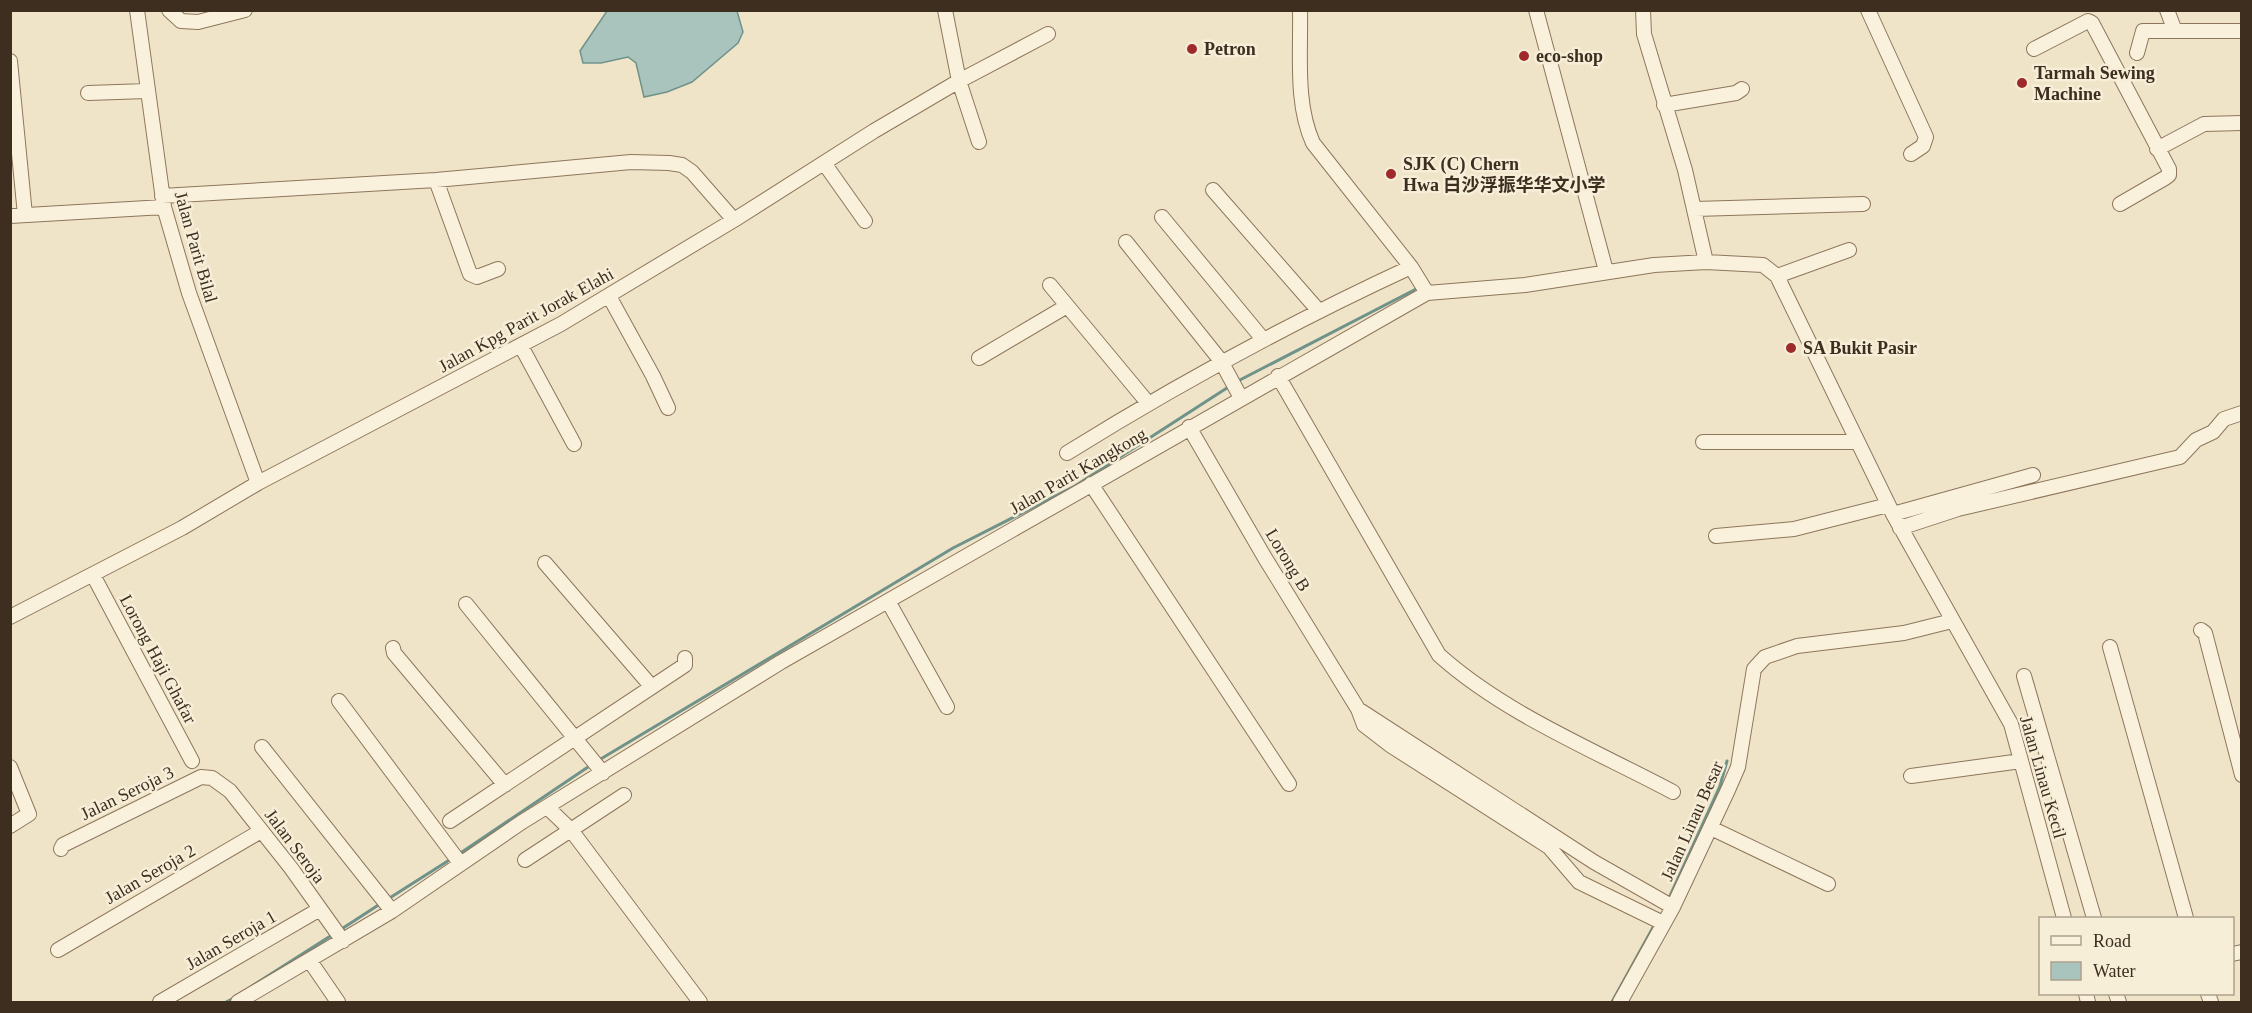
<svg xmlns="http://www.w3.org/2000/svg" width="2252" height="1013" font-family="'Times New Roman','Noto Sans SC',serif">
	<rect width="100%" height="100%" fill="#f0e4c8"/>
	<path fill="#a9c4bc" stroke="#6f938a" stroke-width="1.5" d="M607,11H737L743,32L738,43L692,82L667,92L644,97L636,63L628,57L601,63H583L580,51Z"/>
	<g fill="none" stroke-linecap="round" stroke-linejoin="round">
		<path stroke="#6f938a" stroke-width="3" d="M1236,382L1418,288
			M599,760L953,548L1075,486L1230,386
			M459,854L591,765
			M1669,898L1720,786L1727,761
			M388,899L451,859
			M340,930L380,904
			M252,986L332,935
			M226,1002L234,998
			M1612,1002L1656,922"/>
		<defs>
			<path id="minor" d="M137,10L164,207L189,293L258,483
				M169,10L181,21L198,22L245,10
				M945,10L959,81L979,142
				M1300,10C1301,54 1295,103 1313,143L1411,267L1427,293
				M1536,10L1606,271
				M1643,10L1644,34L1685,170L1706,262
				M1868,10L1926,137L1923,146L1911,154
				M2167,10L2175,31
				M2034,49L2088,21L2092,23L2169,169V175L2165,178L2120,204
				M2137,53L2143,31H2242
				M10,61L25,215
				M88,93L147,91
				M1664,105L1736,93L1742,89
				M2157,149L2204,124L2242,123
				M824,163L865,221
				M436,180L470,274L477,277L498,269
				M1213,190L1318,310
				M162,196L436,180L631,162L669,163L682,165L692,172L734,220
				M1695,209L1863,204
				M10,216L164,207
				M1162,217L1262,338
				M1126,242L1221,361L1241,398
				M1777,276L1849,250
				M1050,285L1148,403
				M609,296L653,376L668,408
				M521,346L574,444
				M979,358L1067,306
				M1278,376L1439,655C1505,714 1594,750 1673,792
				M1189,427L1265,558L1358,709L1364,725L1390,745L1549,847L1579,882L1663,923
				M1703,442H1856
				M1067,453C1178,384 1292,322 1411,267
				M1091,484L1289,784
				M1893,514L2033,475
				M1900,528L1958,509L2180,457L2196,440L2213,432L2224,419L2242,413
				M1716,536L1794,529L1888,505
				M545,563L651,686
				M93,575L192,761
				M888,601L947,707
				M466,604L603,773
				M10,617L182,528L258,483L561,324L734,220L874,131L959,81L1048,34
				M2201,630L2205,633L2242,775
				M2110,647L2186,918
				M393,648L394,653L505,785
				M2024,676L2094,918
				M339,701L460,863
				M1358,709L1594,862L1673,907
				M262,747L392,911
				M10,767L29,814L10,826
				M1911,776L2021,761
				M547,807L571,830L700,1002
				M450,821L685,665V658
				M1711,828L1828,884
				M61,849L63,845L201,777L212,778L230,791L291,868L343,941
				M525,860L624,795
				M58,950L261,831
				M2232,954L2242,952
				M310,961L338,1002
				M2086,994L2088,1002
				M2116,994L2119,1002
				M2208,994L2211,1002
				M160,1002L320,909
				M238,1002L392,911L522,822L781,662L1427,293L1525,285L1654,265L1706,262L1763,265L1777,276L1893,514L2011,724L2064,918
				M1620,1002L1673,907L1728,790L1738,767L1754,669L1765,657L1797,646L1904,633L1952,621"/>
		</defs>
		<use href="#minor" stroke="#8d765c" stroke-width="16"/>
		<use href="#minor" stroke="#faf1dc" stroke-width="14"/>
	</g>
	<g fill="#9e2a2b" stroke="#f7eed8" stroke-width="2">
		<circle cx="1192" cy="49" r="6"/>
		<circle cx="1524" cy="56" r="6"/>
		<circle cx="2022" cy="83" r="6"/>
		<circle cx="1391" cy="174" r="6"/>
		<circle cx="1791" cy="348" r="6"/>
	</g>
	<g text-anchor="middle" stroke-width="5" stroke-linejoin="round" paint-order="stroke">
		<g font-size="18" font-weight="bold" fill="#3d2e20" stroke="#f7eed8" text-anchor="start">
			<text x="1204" y="55">Petron</text>
			<text x="1536" y="62">eco-shop</text>
			<text x="2034" y="79">Tarmah Sewing<tspan x="2034" dy="21">Machine</tspan></text>
			<text x="1403" y="170">SJK (C) Chern<tspan x="1403" dy="21">Hwa 白沙浮振华华文小学</tspan></text>
			<text x="1803" y="354">SA Bukit Pasir</text>
		</g>
		<g font-size="18" fill="#3d2e20" stroke="#f7eed8">
			<text transform="translate(196 247) rotate(74)" y="6">Jalan Parit Bilal</text>
			<text transform="translate(526 320) rotate(-29)" y="6">Jalan Kpg Parit Jorak Elahi</text>
			<text transform="translate(1078 471) rotate(-30)" y="6">Jalan Parit Kangkong</text>
			<text transform="translate(1288 560) rotate(59)" y="6">Lorong B</text>
			<text transform="translate(158 659) rotate(62)" y="6">Lorong Haji Ghafar</text>
			<text transform="translate(2043 777) rotate(74)" y="6">Jalan Linau Kecil</text>
			<text transform="translate(127 793) rotate(-26)" y="6">Jalan Seroja 3</text>
			<text transform="translate(1692 821) rotate(-66)" y="6">Jalan Linau Besar</text>
			<text transform="translate(295 846) rotate(53)" y="6">Jalan Seroja</text>
			<text transform="translate(150 874) rotate(-30)" y="6">Jalan Seroja 2</text>
			<text transform="translate(231 940) rotate(-30)" y="6">Jalan Seroja 1</text>
		</g>
	</g>
	<rect width="2252" height="1013" fill="none" stroke="#3d2e20" stroke-width="24"/>
	<rect x="2039" y="917" width="195" height="78" fill="#f7eed8" stroke="#ada18e" stroke-width="1.5"/>
	<rect x="2051" y="936" width="30" height="9" fill="#faf1dc" stroke="#ada18e" stroke-width="1.5"/>
	<text x="2093" y="947" font-size="18" fill="#3d2e20">Road</text>
	<rect x="2051" y="962" width="30" height="18" fill="#a9c4bc" stroke="#ada18e" stroke-width="1.5"/>
	<text x="2093" y="977" font-size="18" fill="#3d2e20">Water</text>
</svg>
